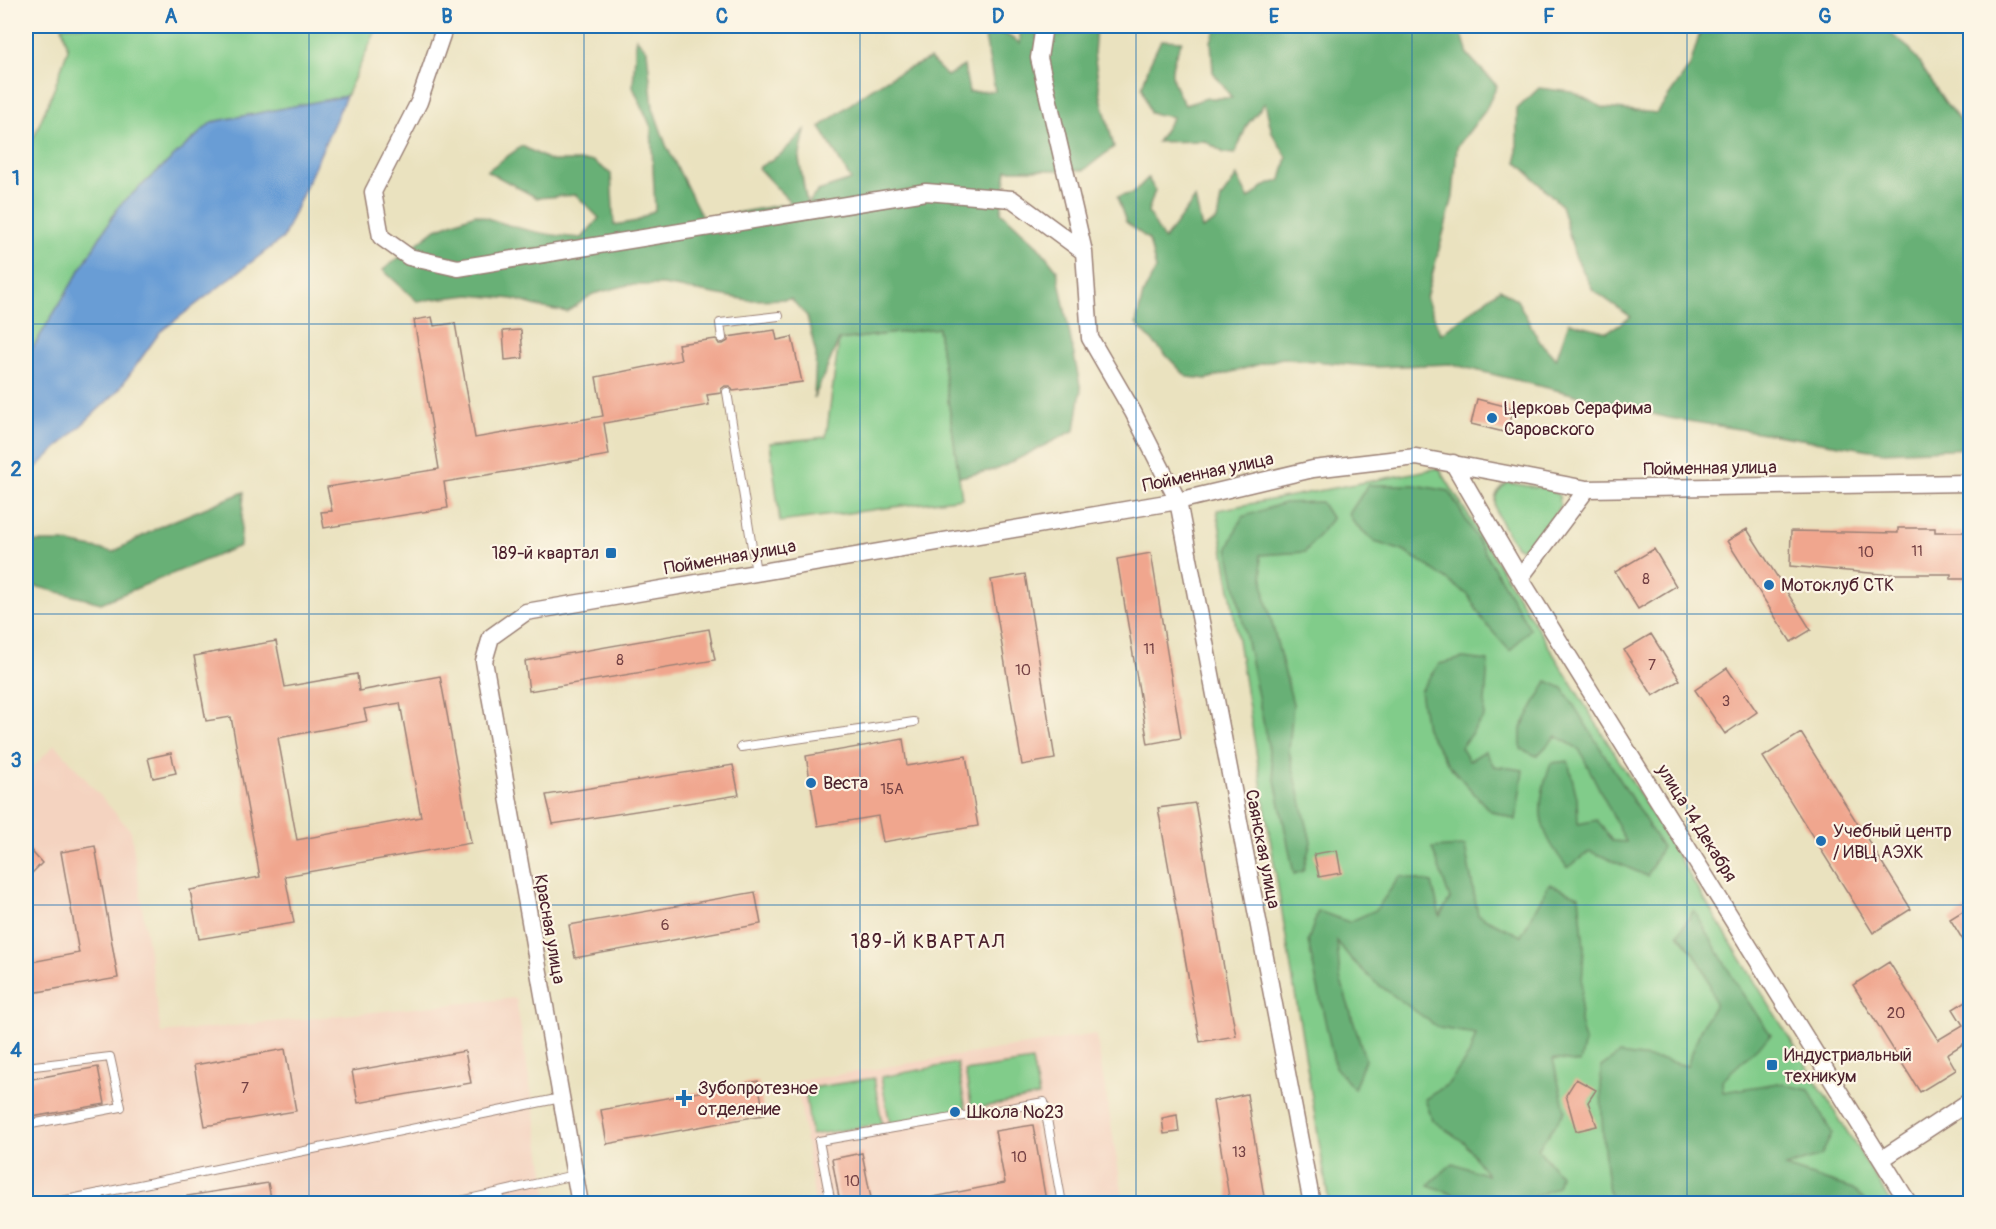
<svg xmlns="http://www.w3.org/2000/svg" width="1996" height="1229" font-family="Pangolin,sans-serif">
	<rect width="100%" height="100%" fill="#fcf5e5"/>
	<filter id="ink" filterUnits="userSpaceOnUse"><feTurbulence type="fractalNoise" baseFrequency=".0167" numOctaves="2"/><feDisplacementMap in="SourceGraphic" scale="12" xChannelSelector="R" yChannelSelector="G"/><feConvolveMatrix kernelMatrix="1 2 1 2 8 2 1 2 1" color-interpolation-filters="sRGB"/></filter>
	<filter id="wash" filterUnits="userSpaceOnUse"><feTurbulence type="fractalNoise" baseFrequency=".008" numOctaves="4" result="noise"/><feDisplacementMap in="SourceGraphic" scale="24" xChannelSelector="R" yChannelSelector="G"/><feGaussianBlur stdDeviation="1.35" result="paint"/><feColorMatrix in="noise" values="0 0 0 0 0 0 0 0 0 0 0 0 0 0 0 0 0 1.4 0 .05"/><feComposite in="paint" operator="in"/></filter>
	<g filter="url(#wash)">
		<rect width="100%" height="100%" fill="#eae2bf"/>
		<path fill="#f4d3c0" d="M55,744L131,831L161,1033L516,998L549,1203L26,1204V774Z
			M1096,1034L1124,1203H815L797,1081Z"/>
		<path fill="#81cc8a" stroke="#66765a" stroke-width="1.5" d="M62,26H378L346,96L212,122L119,206L26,359V156L54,89L68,49Z
			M938,328L962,498L780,522L770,443L826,437L839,340Z
			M1439,468L1891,1203H1329L1217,510Z
			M1508,483L1549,489L1559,496L1560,506L1538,539L1534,544L1521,549L1516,546C1504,528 1480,498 1508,483Z
			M1032,1061L1039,1096L972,1109L965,1071Z
			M957,1063L966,1110L890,1124L881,1077Z
			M874,1078L882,1124L811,1135L805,1089Z"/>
		<path fill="#68b076" stroke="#596850" stroke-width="1.5" d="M1020,26H1096L1094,54L1101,97L1114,147L1084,170H1007L1001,212L1038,246L1057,270L1081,390L1075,430L998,469L959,477L938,328L839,340L814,398L816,354L807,316L791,299L748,300L663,285H628L593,294L567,312L544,308L513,299L470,295L417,301L383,270L436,229L475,214C515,228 540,235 582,238L599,218L576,195L537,198L487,171L522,146L551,161H593L611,174L614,225L637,221L655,210L651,127L633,87L636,38L647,50L653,108L666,145L703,219L791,203L758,168L781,154L805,130L799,159L807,204L818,191L851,180L820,127L868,91L894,75L930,59L947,76L964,66L969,92L995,91L984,32L1005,34L1020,43Z
			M1217,26H1460L1468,55L1497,86L1485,111L1457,147L1453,197L1426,298L1441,334L1500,289L1517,300L1540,342L1556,359L1569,322L1607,332L1631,317L1593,290L1575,256L1561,205L1517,162V109L1539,88L1572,92L1604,108L1657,113L1690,66L1702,26H1881L1910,49L1945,102L1970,134V448L1883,452L1669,418L1451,364L1376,367L1282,358L1207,379L1187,377L1136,324L1143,294L1156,269L1149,240L1126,222L1117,197L1133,193L1148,178L1155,190L1148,212L1164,240L1195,198L1202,229L1217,220L1221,198L1237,176L1249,199L1263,187L1281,180L1287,157L1272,133L1265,103L1247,125L1235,154L1224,153L1205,141L1157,142L1173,117L1150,113L1142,87L1150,63L1161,40L1182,41C1168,71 1168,76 1185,105L1207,98H1232L1213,72L1211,41Z
			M1368,485H1415L1449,491L1530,629L1510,651L1484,622L1468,595L1425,564L1403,551L1375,542L1354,523L1349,514Z
			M244,492L240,546L101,603L26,584V542H64L113,552L163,525Z
			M1321,502L1332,519L1305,552L1260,555L1265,596L1293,704L1289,751L1311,842L1303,871L1294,874L1228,548L1242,517L1284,503Z
			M1463,658L1488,661L1484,717L1461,747L1469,761L1485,751L1494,766L1523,770L1516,820L1489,810L1448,764L1426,729L1420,691L1439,664Z
			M1547,681L1563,688L1662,847L1647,876L1590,851L1568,868C1537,831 1534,808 1551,763L1568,761L1577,798L1578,824L1597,820L1612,841L1626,842L1579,749L1556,736L1537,756L1521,749V728Z
			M1465,846L1478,915L1521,936L1549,884L1579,896L1584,947L1580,1022L1585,1041L1580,1063L1553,1059L1565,1111L1538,1149L1560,1175L1557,1187L1521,1203H1461L1458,1196L1428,1185L1453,1163L1487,1175L1465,1143L1432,1120L1425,1099L1448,1084L1469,1055L1476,1034L1439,1028L1376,983L1351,959L1337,941L1340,978L1365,1059L1354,1089L1335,1067L1308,941L1318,911L1349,922L1376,910L1400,876L1432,883L1440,916L1450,899L1432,848Z
			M1694,910L1740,990L1771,1035L1722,1080L1723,1092L1778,1083L1809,1090L1832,1134L1821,1156L1785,1167L1853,1189L1868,1203H1611C1603,1159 1601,1113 1601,1067L1619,1054L1664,1060L1687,1066L1701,1028L1715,1004C1707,971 1700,959 1678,934Z"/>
		<path fill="#699dd5" stroke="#5a5e80" stroke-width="1.5" d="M346,96L283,238L160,332L117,392L26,477V359L119,206L212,122Z"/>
		<g id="blocks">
			<path fill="#f0a68e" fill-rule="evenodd" d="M432,317L434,326L455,323L475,438L603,416L596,377L681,360L678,344L716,339L719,344H723L728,341V337L775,330L777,340L792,337L802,382L733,391L730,386H725L721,389V393L707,395L709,405L604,423L609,455L444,482L448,508L324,528L321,512L332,511L327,487L439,469L414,320Z
				M521,330L523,358L505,360L503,331Z
				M1477,399L1513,408L1508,433L1471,424Z
				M1898,528H1935V532H1971V579H1951V574H1882L1790,566L1791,531L1898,533Z
				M1747,529L1811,630L1791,642L1727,541Z
				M1654,549L1676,586L1638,609L1615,572Z
				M1151,553L1181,738L1148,744L1117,559Z
				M1025,574L1055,759L1022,765L991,580Z
				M709,629L715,660L529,691L525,661Z
				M1651,634L1680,680L1653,696L1624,650Z
				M276,641L285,687L357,674L359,691L440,676L471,843L285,876L294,923L199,939L190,890L260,877L231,717L206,721L194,656ZM400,703L421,817L297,840L278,738L367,721L364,709Z
				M1727,668L1757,712L1725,734L1695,690Z
				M1801,733L1911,909L1873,933L1763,757Z
				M903,739L907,766L966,756L978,826L883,842L878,816L818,826L806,756Z
				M171,753L176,773L153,778L148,758Z
				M733,765L739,795L553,824L546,795Z
				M1195,803L1236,1036L1200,1042L1158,808Z
				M26,845L42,863L26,879Z
				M95,846L118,978L26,994V963L79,953L61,852Z
				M1337,850L1341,873L1319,877L1314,854Z
				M755,892L761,924L575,958L569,925Z
				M1971,906V953L1950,919Z
				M1889,962L1938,1040L1963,1025L1953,1009L1971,998V1039L1947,1054L1956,1070L1920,1092L1853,985Z
				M285,1049L296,1111L205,1126L194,1065Z
				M465,1051L471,1083L358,1103L352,1071Z
				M98,1067L105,1104L26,1118V1080Z
				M1576,1079L1596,1090L1588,1102L1597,1126L1576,1131L1566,1095Z
				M758,1081L764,1115L607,1144L601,1110Z
				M1247,1094L1265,1203H1230L1213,1101Z
				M1177,1115L1179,1132L1164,1134L1162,1118Z
				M1033,1125L1046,1201L1032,1203H933V1197L1005,1183L995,1131Z
				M862,1153L872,1203H840L832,1159Z
				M268,1183L272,1203H188L187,1196Z"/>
		</g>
	</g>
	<g filter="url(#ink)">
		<use href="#blocks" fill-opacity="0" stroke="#9a8075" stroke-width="1.5"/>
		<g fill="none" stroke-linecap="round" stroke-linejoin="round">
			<defs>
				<path id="service" d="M722,338L720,323L779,316
					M727,392L756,572
					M741,747L914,722
					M26,1067L110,1057L121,1107L26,1125
					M99,1193L101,1204
					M499,1193L501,1204
					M47,1204L561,1098
					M447,1204L574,1175
					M831,1204L819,1141L1044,1102L1062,1204"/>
				<path id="minor" d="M445,26L419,102L373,192L381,237L409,257L458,268L926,192L1012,199L1084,252L1090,338L1133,412L1178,501L1312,1204
					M1044,26L1039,58L1084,252
					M1453,463L1520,578L1909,1204
					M1520,578L1587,489
					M1882,1159L1970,1101
					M580,1204L484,661L491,637L526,612L1178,501L1313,469L1416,457L1587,489L1970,483"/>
			</defs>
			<use href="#service" stroke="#9a8075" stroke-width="10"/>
			<use href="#minor" stroke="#9a8075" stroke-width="19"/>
			<use href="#service" stroke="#fff" stroke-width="8"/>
			<use href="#minor" stroke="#fff" stroke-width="16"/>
		</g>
	</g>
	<path fill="none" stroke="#1f6fb2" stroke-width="1.5" stroke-opacity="0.55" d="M309,26V1204M584,26V1204M860,26V1204M1136,26V1204M1412,26V1204M1687,26V1204M26,324H1970M26,614H1970M26,905H1970"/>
	<g fill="#1f6fb2" stroke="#fcf5e5" stroke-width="2">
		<circle cx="1492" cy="418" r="6"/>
		<rect x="605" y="547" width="12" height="12" rx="3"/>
		<circle cx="1769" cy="585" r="6"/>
		<circle cx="811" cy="783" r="6"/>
		<circle cx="1821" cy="841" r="6"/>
		<rect x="1766" y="1059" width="12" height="12" rx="3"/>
		<path d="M681 1089h6v6h6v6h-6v6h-6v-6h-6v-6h6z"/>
		<circle cx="955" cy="1112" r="6"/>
	</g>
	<g text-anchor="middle" stroke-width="4.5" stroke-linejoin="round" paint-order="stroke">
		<g font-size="15" fill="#744144">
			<text x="1917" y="556">11</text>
			<text x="1866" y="557">10</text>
			<text x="1646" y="584">8</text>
			<text x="1149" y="654">11</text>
			<text x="620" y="665">8</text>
			<text x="1652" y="670">7</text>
			<text x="1023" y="675">10</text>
			<text x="1726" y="706">3</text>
			<text x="892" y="794">15А</text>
			<text x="665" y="930">6</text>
			<text x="1896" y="1018">20</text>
			<text x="245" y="1093">7</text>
			<text x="1239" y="1157">13</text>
			<text x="1019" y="1162">10</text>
			<text x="852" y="1186">10</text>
		</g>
		<g font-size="18" fill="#4a1f2b" stroke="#fcf5e5" text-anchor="start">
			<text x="1504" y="414">Церковь Серафима<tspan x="1504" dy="21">Саровского</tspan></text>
			<text x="599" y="559" text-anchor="end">189-й квартал</text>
			<text x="1781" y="591">Мотоклуб СТК</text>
			<text x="823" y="789">Веста</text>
			<text x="1833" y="837">Учебный центр<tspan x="1833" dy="21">/ ИВЦ АЭХК</tspan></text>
			<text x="1784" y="1061">Индустриальный<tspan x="1784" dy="21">техникум</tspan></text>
			<text x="698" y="1094">Зубопротезное<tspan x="698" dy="21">отделение</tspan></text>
			<text x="967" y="1118">Школа №23</text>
		</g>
		<g font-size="18" fill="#4a1f2b" stroke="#fcf5e5">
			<text transform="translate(1710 468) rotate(-1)" y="6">Пойменная улица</text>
			<text transform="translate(1208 472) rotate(-12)" y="6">Пойменная улица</text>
			<text transform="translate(730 557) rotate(-10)" y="6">Пойменная улица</text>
			<text transform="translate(1697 823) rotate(58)" y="6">улица 14 Декабря</text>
			<text transform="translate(1263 849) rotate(79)" y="6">Саянская улица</text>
			<text transform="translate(550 929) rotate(80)" y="6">Красная улица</text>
		</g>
		<g font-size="20" letter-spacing="1.5" fill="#4a1f2b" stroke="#fcf5e5">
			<text x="928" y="948">189-Й КВАРТАЛ</text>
		</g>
	</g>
	<rect width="1996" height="1229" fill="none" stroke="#fcf5e5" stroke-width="66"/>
	<rect x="33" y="33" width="1930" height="1163" fill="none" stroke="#1f6fb2" stroke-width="2"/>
	<g font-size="20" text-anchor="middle" font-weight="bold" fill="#1f6fb2">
		<text x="171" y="23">A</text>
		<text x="447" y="23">B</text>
		<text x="722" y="23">C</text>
		<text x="998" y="23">D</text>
		<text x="1274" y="23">E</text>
		<text x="1549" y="23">F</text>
		<text x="1825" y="23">G</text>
		<text x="16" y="185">1</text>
		<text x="16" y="476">2</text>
		<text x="16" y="767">3</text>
		<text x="16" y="1057">4</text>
	</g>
</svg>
